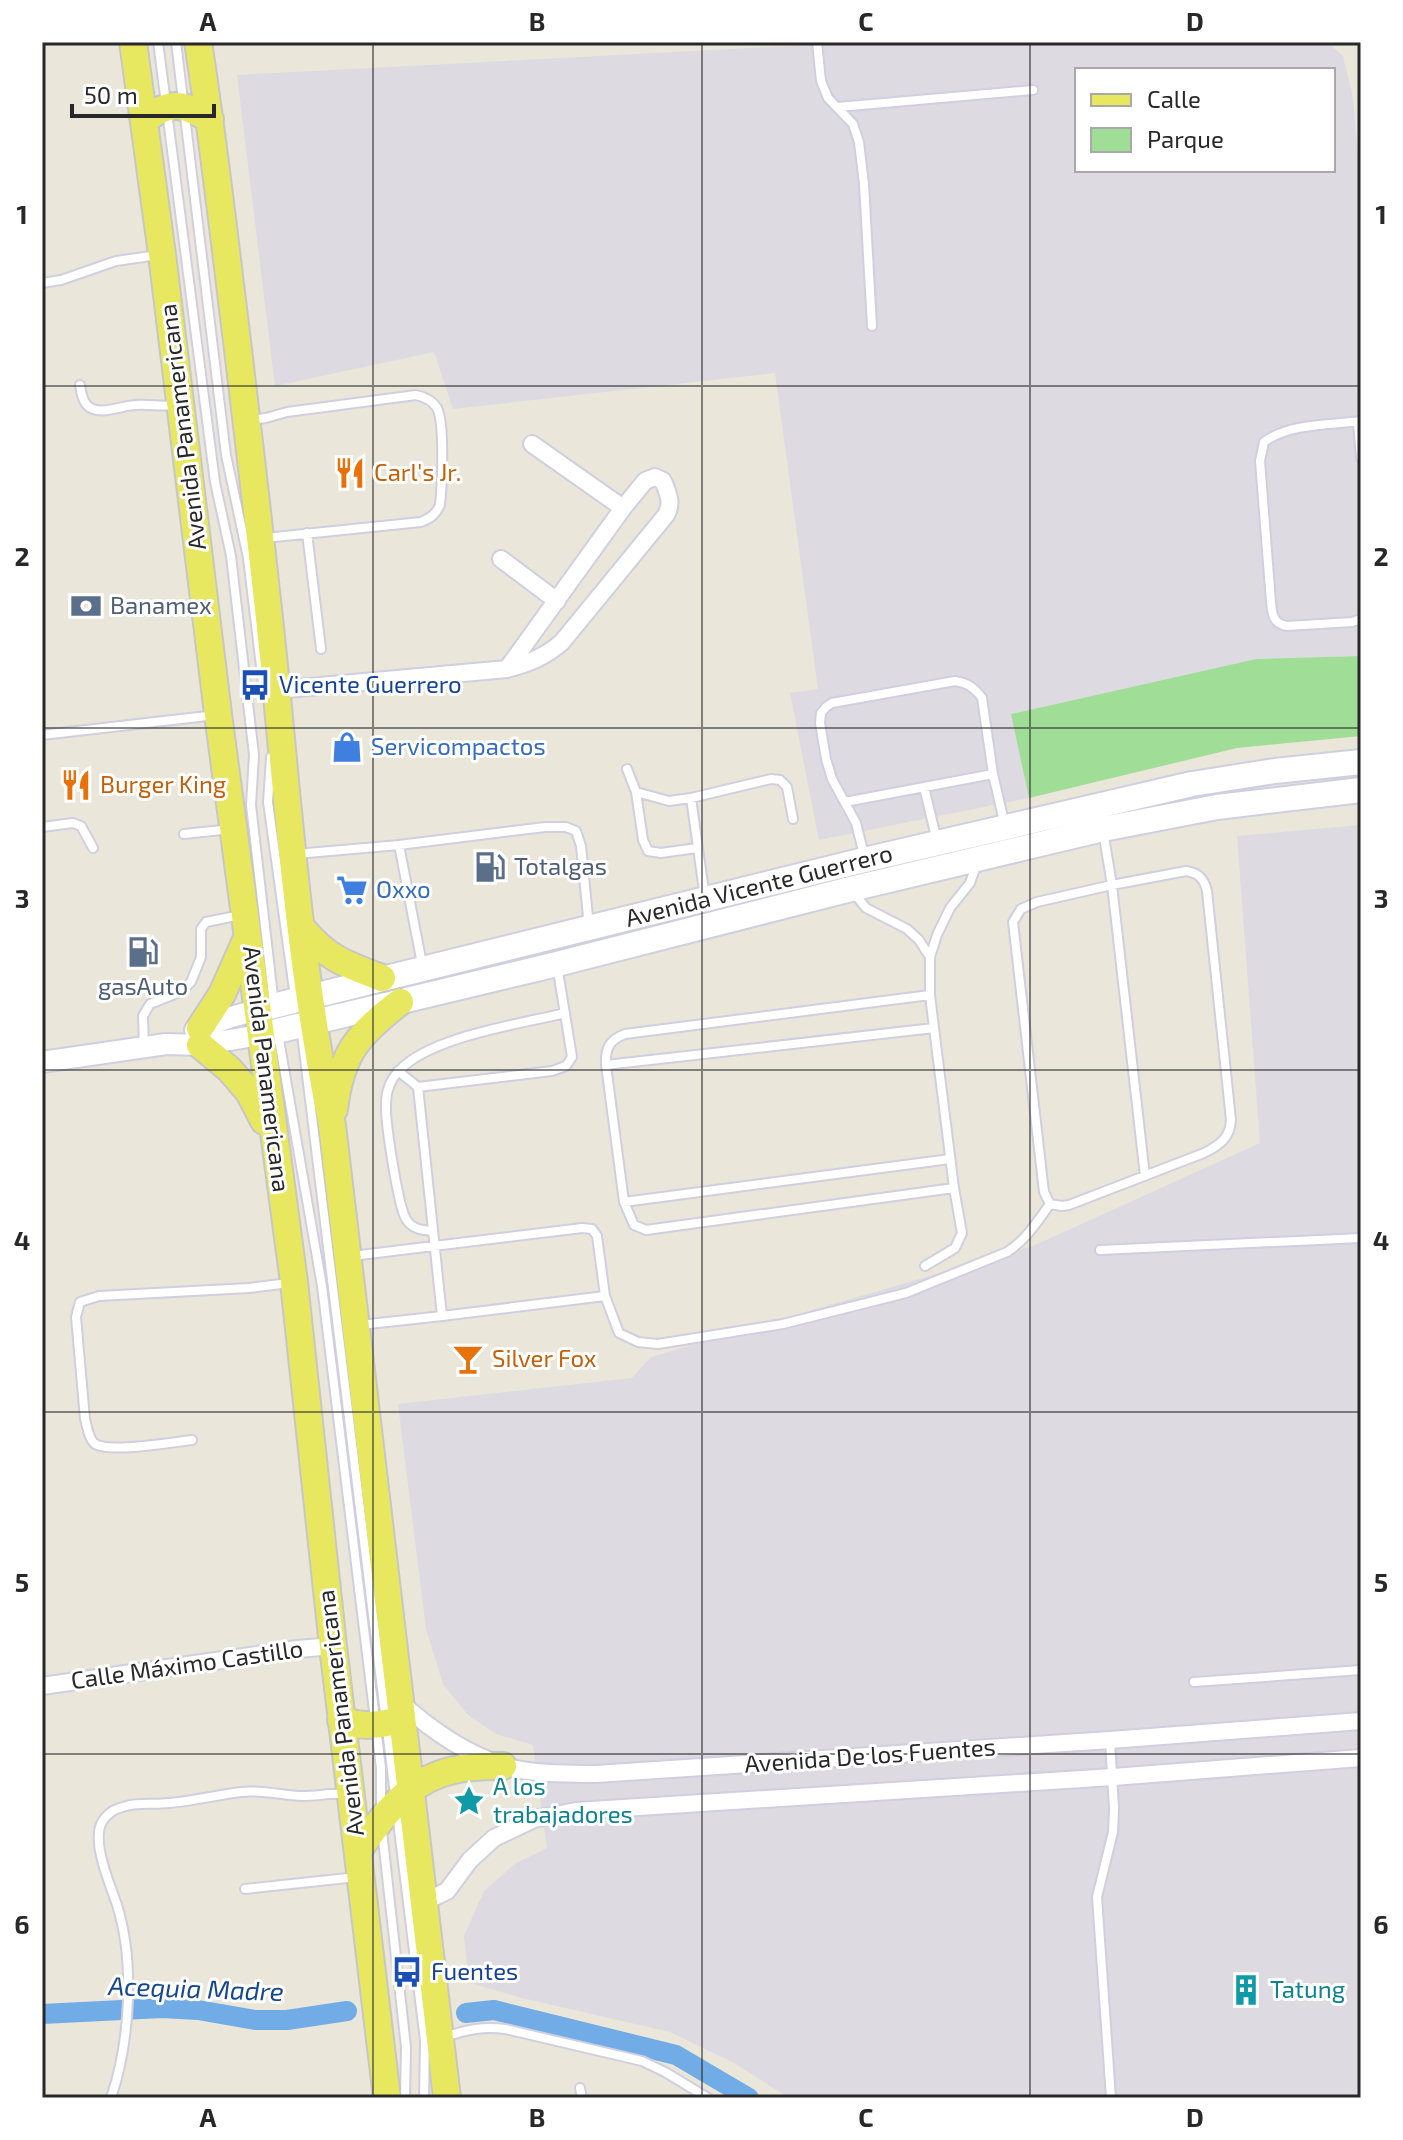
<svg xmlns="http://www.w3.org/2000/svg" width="1403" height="2140" font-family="'Exo 2',sans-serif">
	<rect width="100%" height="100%" fill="#eae6da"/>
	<path fill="#dedae2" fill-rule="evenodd" d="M866,42H1327L1343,56L1353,98L1361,195V656L1256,659L1012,714L1029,798L819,840L790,693L818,689L775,373L453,409L434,352L275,386L237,75ZM1077,70H1333V170H1077Z
		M1361,825V2098H789L734,2063L670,2032L522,1998L469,1983L464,1936L484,1891L516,1863L547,1848L533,1745L496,1734L468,1715L443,1684L426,1629L398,1404L632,1378L651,1357L1033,1246L1260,1143L1237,836Z"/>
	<path fill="#a0de98" d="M1361,656V736L1237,748L1029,798L1011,714L1256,659Z"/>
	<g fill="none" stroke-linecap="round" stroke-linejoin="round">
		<path stroke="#71ace7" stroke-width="20" d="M466,2013L494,2010L676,2055L749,2098
			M42,2014L162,2008L198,2010L255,2020H287L347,2011"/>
		<defs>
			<path id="service" d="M158,42L215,482L231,556L254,755L251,805L274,1005
				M176,42L226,455L248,558L264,692
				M817,42L821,81L828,98L853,124L859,142L864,184L872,326
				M838,107L1033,90
				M42,283L61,280L116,261L158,255
				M80,385C81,391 82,399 86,404C97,418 122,405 136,405C149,404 162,407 175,405
				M251,420L266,418L287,412L416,395C425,397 432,400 437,408C445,423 442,486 440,505C436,514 431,518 421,522L265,538
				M1361,421C1330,425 1290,423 1264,442L1260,461L1271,602C1272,614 1273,624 1287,626L1352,622L1361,619
				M1358,422L1361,458
				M307,533L321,649
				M42,735L216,715
				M271,757L268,802L295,997
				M627,769L636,792L669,801L691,798L771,779L780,780L787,787L793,819
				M924,787L937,841
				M636,792L643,840L648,851L661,853L697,848
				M691,798L705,898
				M845,802L993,774
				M42,827L73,823L81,826L93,848
				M1103,831L1112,885L1145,1176
				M184,834L231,829
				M399,845L422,964
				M296,854L399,845L545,827H566L576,831L581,846L589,927
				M864,855L856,823L832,779L826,759L820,723L821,713L826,707L832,703L955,681C967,683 974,687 982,698L993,774L1005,826
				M1186,871C1199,873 1204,879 1207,891L1231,1120C1230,1138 1220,1145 1204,1153L1069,1205L1062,1206L1050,1204L1044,1192L1013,922L1021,909L1037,902L1112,885Z
				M853,892L866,908L907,929L919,940L930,957
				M930,995L625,1034C609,1040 605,1049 606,1065L624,1202L634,1225L646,1230L954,1188
				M301,1026L395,1795
				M278,1034L322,1286L381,1768V1809
				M144,1047L143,1016L150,1004L180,992L191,982L201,957V929L206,922L241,915
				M606,1065L934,1028
				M398,1071L418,1087
				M624,1202L950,1159
				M432,1231C421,1230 412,1229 406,1219C398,1206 385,1121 386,1104C386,1092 390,1080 399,1071C429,1037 520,1024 565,1013
				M1100,1250L1361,1238
				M352,1256L582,1228L592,1229L597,1236L605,1296L442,1316
				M925,1266L955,1248L962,1233L954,1188L934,1028L930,995V957L937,935L950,908L970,883L977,863
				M605,1296L619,1333L638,1342L658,1344L783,1324L906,1293L1007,1252C1026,1240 1037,1222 1050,1204
				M360,1325L442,1316L418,1087L552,1071L566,1066L572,1057L557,965
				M192,1440C174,1442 106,1454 94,1443C88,1437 87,1426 85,1419L76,1317L80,1302L99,1296L249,1288L289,1283
				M1194,1682L1361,1670
				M1110,1741L1114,1808L1113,1832L1097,1897L1111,2098
				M397,1813L425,2041L424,2098
				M382,1831L406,2047L405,2098
				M245,1889L357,1877
				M445,2037C465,2030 483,2026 505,2029L642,2061L665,2072L708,2098
				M580,2088L582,2098
				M111,2098C130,2042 135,1962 117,1905C110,1884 91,1842 102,1822C108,1812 115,1809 126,1806C139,1802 155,1805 169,1803C193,1801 217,1795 241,1792C261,1789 283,1796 303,1796C317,1796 331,1793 345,1794"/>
			<path id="minor" d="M532,444L623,508
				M501,559L557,601
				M276,690L507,669C529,663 545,657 562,642L666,515C673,503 668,493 663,481L655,477L645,481L623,508L507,669
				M42,1686L298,1649L333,1646
				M400,1702C430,1729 463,1753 502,1765C531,1775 565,1773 596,1774L1110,1740L1361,1721
				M424,1902L447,1891L470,1860L494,1838L534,1819L576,1811L1113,1777L1361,1758"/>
			<path id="tertiary" d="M195,1030L231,1017L257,1010
				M42,1062L166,1044L200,1045L260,1035"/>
			<path id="secondary" d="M257,1010L864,860L1192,784L1275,771L1361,762
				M260,1035L557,964L851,889L1103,829L1217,807L1361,790"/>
			<path id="primary" d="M133,42L162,254L218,714L294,1282L333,1646L387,2098
				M198,42C214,144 225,246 238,349C251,461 265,573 276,686C290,832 302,980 332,1125L447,2098
				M145,120C171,99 183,104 210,119
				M302,928C326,958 347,965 382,978
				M200,1028L222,994L247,938
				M200,1045L229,1069L249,1092L264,1121
				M334,1109C341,1054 357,1035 400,1002
				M341,1720C362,1728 379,1725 401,1720
				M358,1851C400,1791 426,1764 503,1766"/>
		</defs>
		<use href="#service" stroke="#d0cfe0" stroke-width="12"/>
		<use href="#minor" stroke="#d0cfe0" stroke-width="20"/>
		<use href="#tertiary" stroke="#d0cfe0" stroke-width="24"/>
		<use href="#secondary" stroke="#d0cfe0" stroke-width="28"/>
		<use href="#primary" stroke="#c7c7c7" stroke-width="30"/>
		<use href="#service" stroke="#fff" stroke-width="8"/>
		<use href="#minor" stroke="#fff" stroke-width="16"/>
		<use href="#tertiary" stroke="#fff" stroke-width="20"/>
		<use href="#secondary" stroke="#fff" stroke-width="24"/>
		<use href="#primary" stroke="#e8e860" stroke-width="26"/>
	</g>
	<path fill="none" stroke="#282828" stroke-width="2" stroke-opacity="0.55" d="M373,42V2098M702,42V2098M1030,42V2098M42,386H1361M42,728H1361M42,1070H1361M42,1412H1361M42,1754H1361"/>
	<defs>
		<symbol id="restaurant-bare" viewBox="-9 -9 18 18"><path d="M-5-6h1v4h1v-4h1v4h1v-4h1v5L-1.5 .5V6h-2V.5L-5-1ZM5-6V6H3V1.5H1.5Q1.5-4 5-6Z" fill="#e8710a" stroke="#fff" stroke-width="2.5" paint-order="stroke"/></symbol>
		<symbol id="bank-bare" viewBox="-9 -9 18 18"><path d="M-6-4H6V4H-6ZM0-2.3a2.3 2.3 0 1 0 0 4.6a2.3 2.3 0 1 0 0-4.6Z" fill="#5c6f8a" stroke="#fff" stroke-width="2.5" paint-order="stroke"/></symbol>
		<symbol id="bus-bare" viewBox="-9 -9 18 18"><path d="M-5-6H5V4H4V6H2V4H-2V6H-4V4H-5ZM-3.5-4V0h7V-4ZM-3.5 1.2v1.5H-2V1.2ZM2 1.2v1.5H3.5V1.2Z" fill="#1a4fb4" stroke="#fff" stroke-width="2.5" paint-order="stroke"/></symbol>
		<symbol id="shop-bare" viewBox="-9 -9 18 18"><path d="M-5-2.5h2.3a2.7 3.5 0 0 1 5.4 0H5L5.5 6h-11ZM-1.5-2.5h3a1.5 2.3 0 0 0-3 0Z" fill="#3f7fe0" stroke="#fff" stroke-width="2.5" paint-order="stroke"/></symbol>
		<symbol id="fuel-bare" viewBox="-9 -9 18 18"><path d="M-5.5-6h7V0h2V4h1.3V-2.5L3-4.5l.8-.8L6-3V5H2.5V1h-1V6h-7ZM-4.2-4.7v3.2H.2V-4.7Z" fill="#5c6f8a" stroke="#fff" stroke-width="2.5" paint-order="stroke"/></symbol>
		<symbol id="supermarket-bare" viewBox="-9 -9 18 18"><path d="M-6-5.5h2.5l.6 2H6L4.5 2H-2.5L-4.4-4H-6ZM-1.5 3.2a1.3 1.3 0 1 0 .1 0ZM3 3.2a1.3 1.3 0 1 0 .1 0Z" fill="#3f7fe0" stroke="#fff" stroke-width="2.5" paint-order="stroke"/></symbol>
		<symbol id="bar-bare" viewBox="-9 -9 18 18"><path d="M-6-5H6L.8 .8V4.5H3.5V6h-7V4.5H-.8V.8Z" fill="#e8710a" stroke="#fff" stroke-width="2.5" paint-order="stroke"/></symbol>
		<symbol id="sight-bare" viewBox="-9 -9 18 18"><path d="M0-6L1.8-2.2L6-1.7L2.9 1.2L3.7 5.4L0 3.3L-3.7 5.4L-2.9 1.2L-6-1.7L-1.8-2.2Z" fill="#0f9aa8" stroke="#fff" stroke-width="2.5" paint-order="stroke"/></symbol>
		<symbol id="building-bare" viewBox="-9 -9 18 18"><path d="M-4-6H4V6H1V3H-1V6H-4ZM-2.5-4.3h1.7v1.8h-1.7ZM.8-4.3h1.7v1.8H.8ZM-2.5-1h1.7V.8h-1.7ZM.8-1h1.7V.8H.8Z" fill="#0f9aa8" stroke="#fff" stroke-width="2.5" paint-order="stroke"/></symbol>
	</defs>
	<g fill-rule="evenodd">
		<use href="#restaurant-bare" x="328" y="451" width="44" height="44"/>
		<use href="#bank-bare" x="64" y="584" width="44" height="44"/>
		<use href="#bus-bare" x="233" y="663" width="44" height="44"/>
		<use href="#shop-bare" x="325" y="725" width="44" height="44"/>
		<use href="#restaurant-bare" x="54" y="763" width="44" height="44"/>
		<use href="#fuel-bare" x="468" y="845" width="44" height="44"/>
		<use href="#supermarket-bare" x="330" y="868" width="44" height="44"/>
		<use href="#fuel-bare" x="121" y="930" width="44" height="44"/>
		<use href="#bar-bare" x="446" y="1337" width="44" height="44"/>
		<use href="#sight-bare" x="447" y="1779" width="44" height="44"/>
		<use href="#bus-bare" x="385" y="1950" width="44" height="44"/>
		<use href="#building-bare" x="1224" y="1968" width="44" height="44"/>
	</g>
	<g text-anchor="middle" stroke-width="6" stroke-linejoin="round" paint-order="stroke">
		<g font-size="24" fill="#282828" stroke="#fff">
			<text transform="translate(183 427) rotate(-97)" y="8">Avenida Panamericana</text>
			<text transform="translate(759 886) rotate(-14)" y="8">Avenida Vicente Guerrero</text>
			<text transform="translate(266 1069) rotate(83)" y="8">Avenida Panamericana</text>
			<text transform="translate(187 1665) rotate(-8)" y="8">Calle Máximo Castillo</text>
			<text transform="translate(341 1713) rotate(-97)" y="8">Avenida Panamericana</text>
			<text transform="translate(870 1756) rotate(-4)" y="8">Avenida De los Fuentes</text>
		</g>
		<g font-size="24" fill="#c56008" stroke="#fff" text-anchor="start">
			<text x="374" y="481">Carl's Jr.</text>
			<text x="100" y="793">Burger King</text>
			<text x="492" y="1367">Silver Fox</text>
		</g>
		<g font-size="24" fill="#4e5e75" stroke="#fff" text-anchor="start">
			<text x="110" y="614">Banamex</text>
			<text x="514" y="875">Totalgas</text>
			<text x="143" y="995" text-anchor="middle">gasAuto</text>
		</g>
		<g font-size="24" fill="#164399" stroke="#fff" text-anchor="start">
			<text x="279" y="693">Vicente Guerrero</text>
			<text x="431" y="1980">Fuentes</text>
		</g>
		<g font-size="24" fill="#366cbe" stroke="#fff" text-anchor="start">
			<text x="371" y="755">Servicompactos</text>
			<text x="376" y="898">Oxxo</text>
		</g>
		<g font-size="24" fill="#0d838f" stroke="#fff" text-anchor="start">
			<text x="493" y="1795">A los<tspan x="493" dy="28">trabajadores</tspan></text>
			<text x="1270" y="1998">Tatung</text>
		</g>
		<g font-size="26" font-style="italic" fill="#14488f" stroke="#fff">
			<text transform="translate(196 1989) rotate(2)" y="9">Acequia Madre</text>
		</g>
	</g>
	<rect width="1403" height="2140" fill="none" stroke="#ffffff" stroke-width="88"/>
	<rect x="1075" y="68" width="260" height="104" fill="#ffffff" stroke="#a9a9a9" stroke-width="2"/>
	<rect x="1091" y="94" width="40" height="12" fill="#e8e860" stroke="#a9a9a9" stroke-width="2"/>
	<text x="1147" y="108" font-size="24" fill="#282828">Calle</text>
	<rect x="1091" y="128" width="40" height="24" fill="#a0de98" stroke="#a9a9a9" stroke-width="2"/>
	<text x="1147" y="148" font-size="24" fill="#282828">Parque</text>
	<path d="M72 104v12h142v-12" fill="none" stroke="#282828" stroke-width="4"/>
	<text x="84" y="104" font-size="24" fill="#282828" stroke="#ffffff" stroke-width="6" paint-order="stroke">50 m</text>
	<rect x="44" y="44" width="1315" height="2052" fill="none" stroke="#282828" stroke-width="3"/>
	<g font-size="26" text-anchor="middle" font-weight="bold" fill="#282828">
		<text x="208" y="31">A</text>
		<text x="537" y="31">B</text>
		<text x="866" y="31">C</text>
		<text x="1195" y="31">D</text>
		<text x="22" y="224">1</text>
		<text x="1381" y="224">1</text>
		<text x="22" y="566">2</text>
		<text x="1381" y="566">2</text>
		<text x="22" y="908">3</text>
		<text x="1381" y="908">3</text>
		<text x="22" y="1250">4</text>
		<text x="1381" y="1250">4</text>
		<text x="22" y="1592">5</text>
		<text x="1381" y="1592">5</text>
		<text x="22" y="1934">6</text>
		<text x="1381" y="1934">6</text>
		<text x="208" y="2127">A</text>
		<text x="537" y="2127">B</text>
		<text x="866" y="2127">C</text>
		<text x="1195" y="2127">D</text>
	</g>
</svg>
